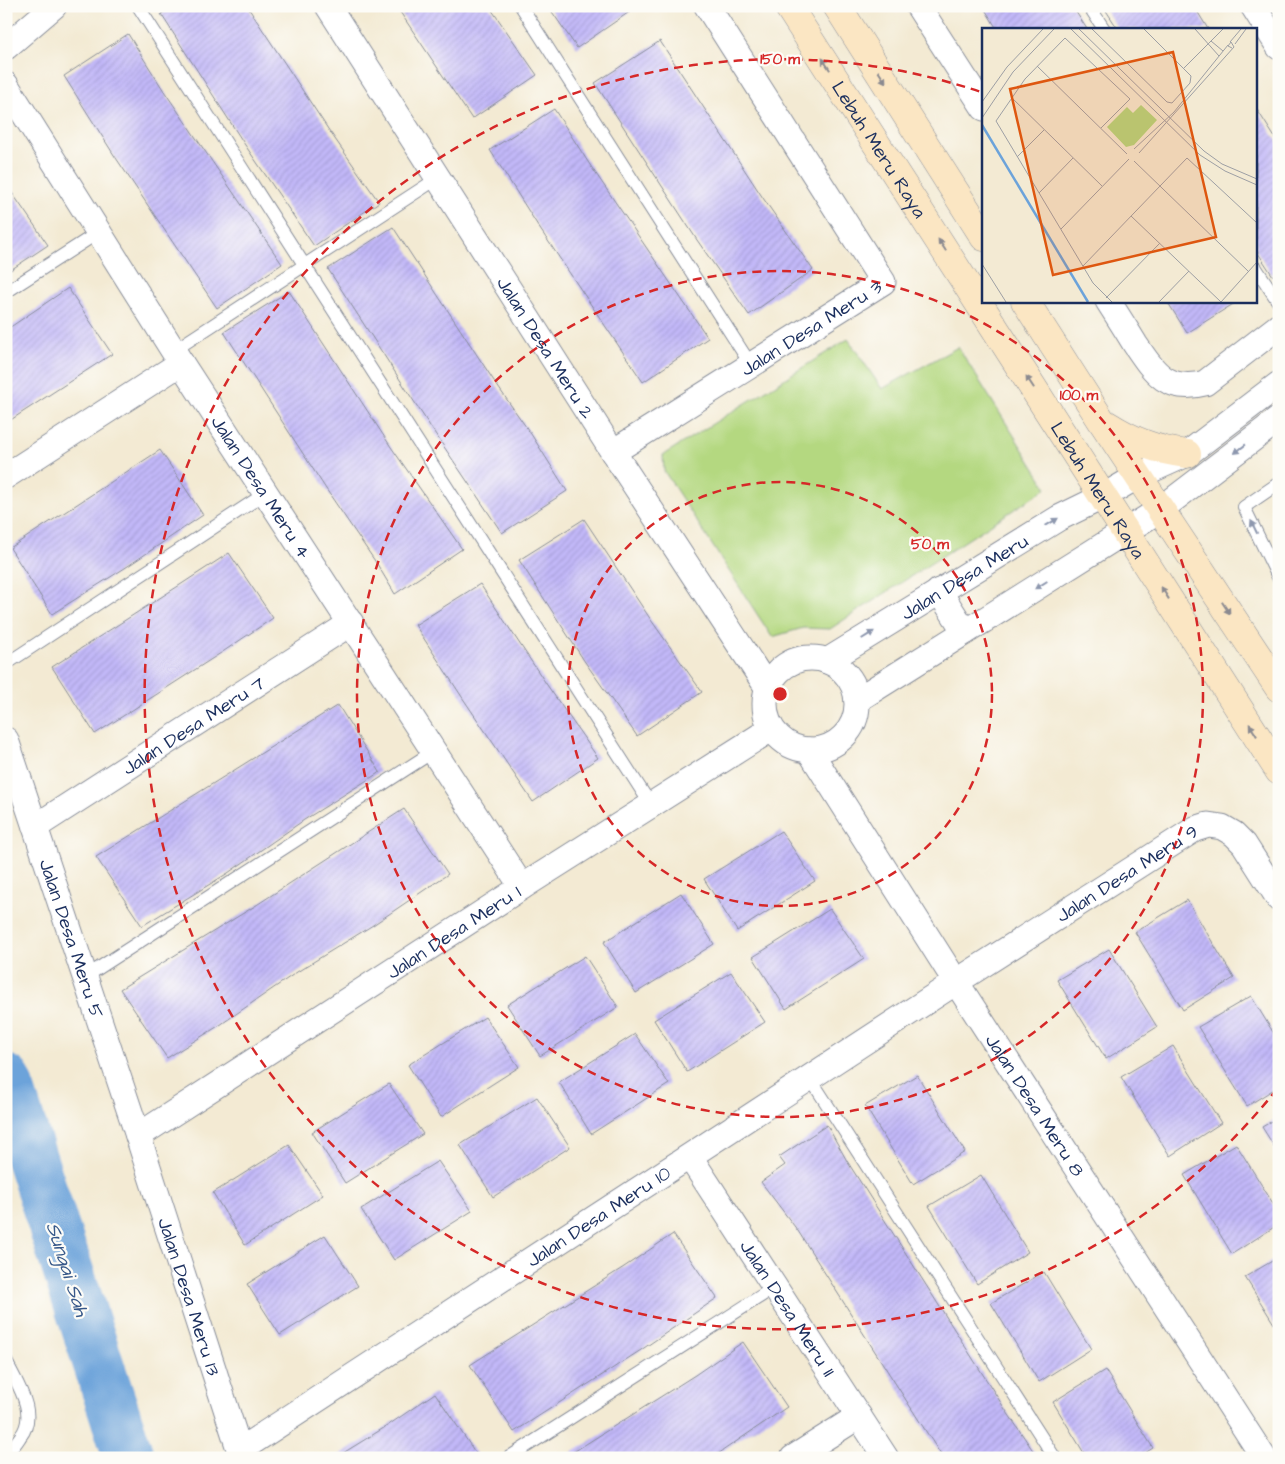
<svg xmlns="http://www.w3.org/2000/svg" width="1285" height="1464" font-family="'Architects Daughter',sans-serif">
	<defs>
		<pattern id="building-hatch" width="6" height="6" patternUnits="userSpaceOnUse" patternTransform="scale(1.25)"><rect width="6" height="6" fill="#c2b8f8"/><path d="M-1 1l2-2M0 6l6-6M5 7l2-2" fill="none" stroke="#a69ed7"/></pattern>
	</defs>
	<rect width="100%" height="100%" fill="#fdfcf7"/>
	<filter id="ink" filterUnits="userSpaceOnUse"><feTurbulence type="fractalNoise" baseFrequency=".02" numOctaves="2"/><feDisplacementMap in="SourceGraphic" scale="10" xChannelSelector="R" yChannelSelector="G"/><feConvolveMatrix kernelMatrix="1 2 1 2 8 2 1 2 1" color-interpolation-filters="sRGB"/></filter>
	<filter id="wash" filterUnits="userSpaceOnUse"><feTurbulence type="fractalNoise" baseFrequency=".0096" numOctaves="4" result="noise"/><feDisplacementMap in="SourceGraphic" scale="20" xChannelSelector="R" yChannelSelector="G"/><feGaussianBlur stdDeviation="1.12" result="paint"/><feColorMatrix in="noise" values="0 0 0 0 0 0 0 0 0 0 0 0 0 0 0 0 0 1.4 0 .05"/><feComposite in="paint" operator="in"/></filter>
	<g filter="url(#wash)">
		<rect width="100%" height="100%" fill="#f3ead3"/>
		<path fill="#b4d880" stroke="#68846f" d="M848,339L882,389L958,347L1047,488L830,629L803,628L772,637L664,471L663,455Z"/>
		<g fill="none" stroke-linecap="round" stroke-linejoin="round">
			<path stroke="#6ca3da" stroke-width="51" d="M6,1080L129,1458"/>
		</g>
		<g id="blocks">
			<path fill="url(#building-hatch)" d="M173,6H247L328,129L379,202L314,246L245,145L161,14Z
				M396,6H489L537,75L472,119Z
				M548,6H638L577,48Z
				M983,6H1072L1087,29H997Z
				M1103,6H1194L1208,29H1118Z
				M128,34L164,91L282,264L217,308L114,155L64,76Z
				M660,41L763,198L813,270L749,315L697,240L595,83Z
				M1256,108L1279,144V272L1273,276L1256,250Z
				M554,109L590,165L708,338L643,382L540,229L490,150Z
				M6,184L48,245L6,273Z
				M393,227L496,384L531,434L567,491L502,533L430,426L328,269Z
				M68,288L112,354L6,423V330Z
				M289,291L391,447L462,549L395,594L377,564L326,489L224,332Z
				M1167,301H1238L1187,333Z
				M160,450L203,515L128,566L52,614L10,548Z
				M584,519L651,620L702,692L637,736L585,662L519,560Z
				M229,553L273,618L224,651L95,734L52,667L180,585Z
				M480,584L547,685L598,758L533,802L464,700L415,625Z
				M338,705L380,772L304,820L228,873L142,926L96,857Z
				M404,809L448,874L373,925L297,972L220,1025L167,1058L120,989L255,906Z
				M781,831L815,881L737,931L704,879Z
				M681,893L714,944L636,993L604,942Z
				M1187,900L1234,978L1183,1010L1135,932Z
				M830,909L864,959L786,1009L753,957Z
				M1109,949L1157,1027L1106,1059L1057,980Z
				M585,956L618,1007L540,1056L507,1005Z
				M731,972L765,1022L687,1072L654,1020Z
				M1251,996L1279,1042V1086L1247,1106L1198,1027Z
				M485,1017L519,1067L441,1117L408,1065Z
				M635,1034L669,1084L591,1134L559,1082Z
				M1173,1046L1221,1123L1170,1156L1121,1077Z
				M917,1075L965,1152L913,1184L865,1106Z
				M389,1084L423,1134L345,1183L312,1132Z
				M537,1097L570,1147L493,1197L460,1145Z
				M1279,1117V1154L1262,1127Z
				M827,1125L847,1161L910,1260L1003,1406L1038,1458H943L798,1231L761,1182L785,1165L779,1157Z
				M1236,1144L1279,1213V1224L1232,1254L1184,1175Z
				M289,1145L323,1195L245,1245L213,1193Z
				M438,1161L472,1211L394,1260L361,1209Z
				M981,1175L1028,1252L977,1284L929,1206Z
				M673,1234L717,1298L641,1350L514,1432L470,1365L624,1267Z
				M325,1235L358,1286L280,1335L247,1284Z
				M1279,1257V1332L1245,1277Z
				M1044,1272L1091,1349L1039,1382L991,1303Z
				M743,1342L787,1407L712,1458H564L695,1375Z
				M1105,1370L1153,1448L1137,1458H1087L1053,1402Z
				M435,1393L479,1458H335L387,1426Z"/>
		</g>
	</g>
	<g filter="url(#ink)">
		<use href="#blocks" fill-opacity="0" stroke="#878c98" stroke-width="1"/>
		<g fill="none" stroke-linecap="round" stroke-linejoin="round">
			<defs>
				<path id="lane" d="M138,6L651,805
					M521,6L751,365
					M1089,6L1104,29
					M1256,268L1279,303
					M6,292L99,232
					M173,351L438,178
					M1279,483L1244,507L1279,579
					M6,664L266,493
					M85,977L434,751
					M810,1078L1055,1458
					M6,1361C17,1384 39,1414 20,1437C16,1443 13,1448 6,1451
					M508,1458L775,1287"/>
				<g id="street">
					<path id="s1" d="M328,6L613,452L767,687"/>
					<path d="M918,6L984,108"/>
					<path d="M1253,6L1279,47"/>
					<path d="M6,47L54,6"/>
					<path id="s2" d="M6,85L181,363L522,887"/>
					<path d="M1108,301C1117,315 1126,329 1135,344C1154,372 1167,393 1205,383L1279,326"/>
					<path id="s3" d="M613,452L883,282L707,6"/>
					<path d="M6,476L181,363"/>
					<path d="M939,591L965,632"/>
					<circle cx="811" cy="704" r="46"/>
					<path id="s4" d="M827,661L1059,518L1104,496L1138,476L1187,454L1279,384"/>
					<path d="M857,700L1161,509L1279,419"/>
					<path id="s5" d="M6,740L138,1136L242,1458"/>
					<path id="s6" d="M809,750L956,982L1264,1458"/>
					<path id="s7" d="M35,827L351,623"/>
					<path id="s8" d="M138,1136L522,887L771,729"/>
					<path id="s9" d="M690,1157L886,1458"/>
					<path id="s10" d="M240,1450L956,982L1195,829L1208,825L1222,827L1234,834L1244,844L1279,899"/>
					<path d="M793,1458L859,1416"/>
				</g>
				<g id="secondary">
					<path id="s11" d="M788,6L1279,771"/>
					<path d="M837,6L984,237"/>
					<path d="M1025,301L1101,420L1279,688"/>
					<path d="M1106,424C1133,441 1155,450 1187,454"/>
				</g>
			</defs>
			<use href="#lane" stroke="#878c98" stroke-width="14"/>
			<use href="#street" stroke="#878c98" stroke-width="27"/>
			<use href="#secondary" stroke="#878c98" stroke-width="29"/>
			<use href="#lane" stroke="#fff" stroke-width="12"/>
			<use href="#street" stroke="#fff" stroke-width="25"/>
			<use href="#secondary" stroke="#fbe6c3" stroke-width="28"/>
		</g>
		<defs><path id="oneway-solid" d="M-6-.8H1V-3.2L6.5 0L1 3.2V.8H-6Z" transform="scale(1.25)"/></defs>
		<g fill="#8b8a90">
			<use href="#oneway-solid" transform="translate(826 64) rotate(-123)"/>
			<use href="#oneway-solid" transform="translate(882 77) rotate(57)"/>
			<use href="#oneway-solid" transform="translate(942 245) rotate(-123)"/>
			<use href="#oneway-solid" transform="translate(1030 382) rotate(-123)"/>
			<use href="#oneway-solid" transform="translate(1165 593) rotate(-122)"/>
			<use href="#oneway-solid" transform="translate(1226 608) rotate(57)"/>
			<use href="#oneway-solid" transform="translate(1253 730) rotate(-122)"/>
		</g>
		<g fill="#8d97ae">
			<use href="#oneway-solid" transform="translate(1240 449) rotate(142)"/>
			<use href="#oneway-solid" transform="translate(1052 522) rotate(-31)"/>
			<use href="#oneway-solid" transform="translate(1254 527) rotate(-116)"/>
			<use href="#oneway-solid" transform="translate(1041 585) rotate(148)"/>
			<use href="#oneway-solid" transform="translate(868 635) rotate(-32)"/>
		</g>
	</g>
	<g fill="none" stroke="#d62828" stroke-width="2.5" stroke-dasharray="9 6">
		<circle cx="780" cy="694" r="212"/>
		<circle cx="780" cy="694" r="423"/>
		<path d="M1277 1089A635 635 0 1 1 981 92"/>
	</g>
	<g text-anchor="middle" stroke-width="4.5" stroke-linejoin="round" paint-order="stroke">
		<g font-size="19" fill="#1b2f5e" stroke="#fdfcf7">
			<text dy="7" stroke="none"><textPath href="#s11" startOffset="170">Lebuh Meru Raya</textPath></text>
			<text dy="7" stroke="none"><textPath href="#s3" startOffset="234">Jalan Desa Meru 3</textPath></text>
			<text dy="7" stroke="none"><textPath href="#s1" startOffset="405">Jalan Desa Meru 2</textPath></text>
			<text dy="7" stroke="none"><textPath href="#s2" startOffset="476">Jalan Desa Meru 4</textPath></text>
			<text dy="7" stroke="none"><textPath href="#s11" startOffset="575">Lebuh Meru Raya</textPath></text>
			<text dy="7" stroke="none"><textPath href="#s4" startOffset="161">Jalan Desa Meru</textPath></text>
			<text dy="7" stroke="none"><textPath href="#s7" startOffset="188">Jalan Desa Meru 7</textPath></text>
			<text dy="7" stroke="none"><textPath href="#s10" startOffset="1058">Jalan Desa Meru 9</textPath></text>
			<text dy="7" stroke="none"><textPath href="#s8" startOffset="376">Jalan Desa Meru 1</textPath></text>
			<text dy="7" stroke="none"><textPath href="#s5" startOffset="209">Jalan Desa Meru 5</textPath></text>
			<text dy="7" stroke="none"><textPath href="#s6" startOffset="421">Jalan Desa Meru 8</textPath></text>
			<text dy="7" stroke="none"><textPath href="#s10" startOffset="428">Jalan Desa Meru 10</textPath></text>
			<text dy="7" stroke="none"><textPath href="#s5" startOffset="586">Jalan Desa Meru 13</textPath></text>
			<text dy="7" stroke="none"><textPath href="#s9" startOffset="180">Jalan Desa Meru 11</textPath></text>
		</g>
		<g font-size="20" font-style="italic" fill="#375889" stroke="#fdfcf7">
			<text transform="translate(68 1269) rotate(72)" y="7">Sungai Sah</text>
		</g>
	</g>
	<g transform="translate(982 28)">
		<rect width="275" height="275" fill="#f3ead3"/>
		<path d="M159,77L175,92L152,117L144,119L125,99L145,79L151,85Z" fill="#b4d880"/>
		<path fill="none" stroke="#6ca3da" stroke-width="2.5" d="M0,97L106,274"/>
		<path fill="none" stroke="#9d9fa4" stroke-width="1" d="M89,1L218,127L243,143L275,157M97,1L222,123L240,136L275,151M110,1L185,74L190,75L208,55L209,48L162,1M213,1L237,28M229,13L241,23M248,14L259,1M253,16L264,1M55,38L145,126M202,40L241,1M29,69L120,158M0,74L25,39L61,1M0,90L31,44L72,1M119,100L148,71L83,10L43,51L14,93L111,255L130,274M152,121L192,84L246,17M157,125L252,19L249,14L246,18L250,20M35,129L62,102M152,133L267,244M57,165L91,130M149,188L239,274M79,201L147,131M0,236L24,274M101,238L205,130L275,195M124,270L178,215M177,274L207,243M239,274L275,234"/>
		<path fill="#de5710" fill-opacity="0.15" stroke="#de5710" stroke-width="2.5" d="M191,24L234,209L71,247L28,61Z"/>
		<rect width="275" height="275" fill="none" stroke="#1b2f5e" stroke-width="2.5"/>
	</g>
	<circle cx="780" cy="694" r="8" fill="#d62828" stroke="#fdfcf7" stroke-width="2.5"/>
	<g font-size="15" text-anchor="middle" font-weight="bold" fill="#d62828" stroke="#fdfcf7" stroke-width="4.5" stroke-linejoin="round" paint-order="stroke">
		<text x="780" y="64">150 m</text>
		<text x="1079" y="400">100 m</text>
		<text x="930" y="549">50 m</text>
	</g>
	<rect width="1285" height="1464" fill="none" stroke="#fdfcf7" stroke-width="25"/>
</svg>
